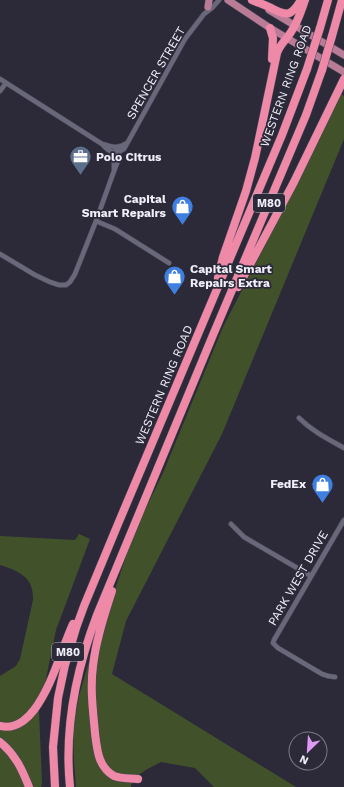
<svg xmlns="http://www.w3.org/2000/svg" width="344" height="787" font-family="'Work Sans',sans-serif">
	<rect width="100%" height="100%" fill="#2c2a39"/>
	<path fill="#41522b" d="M341,94L344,96V139L222,434L126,621L112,674L296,787H214L195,768L161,762C152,767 132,775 131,787H76L74,761L73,729L79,696L90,658L99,654L102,637L111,602L127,553L144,512L163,473L223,327L305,168Z
		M79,534L90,539L56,630L39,712L42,783L41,787H0V676L16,666L20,659L33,600C34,577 19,571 0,565V536L75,540Z"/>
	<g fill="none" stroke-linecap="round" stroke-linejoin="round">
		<defs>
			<path id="street" d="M0,79L102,144C112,147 118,149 127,143
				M0,91L6,83
				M102,144C109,152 114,155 124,149L185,39L204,14L212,8L219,0
				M114,169V155L115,151
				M96,221L115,229L169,263
				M0,254L35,275L50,282L59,285H66L70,282L75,274L96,221L114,171L118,161L119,154L116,148
				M299,418C312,431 328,439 344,448
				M231,524L244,537L311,576
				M335,677L328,676L322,674L278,648L273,643L274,640L344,520"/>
			<path id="primary" d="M228,0L270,28L344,72
				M208,7L209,0
				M269,10L344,55"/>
			<path id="highway" d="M252,0C259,3 266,5 273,9C288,17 292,15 301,0
				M270,28L273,38L272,59
				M320,28L328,0
				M332,36L342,0
				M218,278L223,257L246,191L255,158L277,53C280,44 287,39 291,32C298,22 301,11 305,0
				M238,287L294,182L344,79
				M112,591C104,616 96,640 93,666C90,688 93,711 95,733C97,749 98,767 114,776C122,779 130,778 138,779
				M0,726C8,728 16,726 23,721C27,718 31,714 34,710C53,684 60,653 73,624
				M0,742C15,754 22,769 29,787
				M55,787L53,747L58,698L65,665L76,628L84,606L118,524L282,135L307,69
				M70,787C64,728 76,670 97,615L213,335L306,115L322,70"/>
		</defs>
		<use href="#street" stroke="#494754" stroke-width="5.5"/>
		<use href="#primary" stroke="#494754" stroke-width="8"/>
		<use href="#highway" stroke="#494754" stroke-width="9"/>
		<use href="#street" stroke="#69677a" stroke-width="4.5"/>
		<use href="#primary" stroke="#b97b96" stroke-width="7"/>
		<use href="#highway" stroke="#ee89a8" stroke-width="8"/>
		<defs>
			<path id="highway-bridge" d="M307,69L320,28
				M322,70L332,36"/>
		</defs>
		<use href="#highway-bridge" stroke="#494754" stroke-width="9" stroke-linecap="butt"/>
		<use href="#highway-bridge" stroke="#ee89a8" stroke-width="8"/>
	</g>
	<defs>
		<symbol id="office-pin" viewBox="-11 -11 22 30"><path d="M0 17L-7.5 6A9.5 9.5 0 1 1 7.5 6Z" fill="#5c6f8a" stroke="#2c2a39"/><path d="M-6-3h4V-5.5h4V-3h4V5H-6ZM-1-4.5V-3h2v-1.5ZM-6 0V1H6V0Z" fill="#fff"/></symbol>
		<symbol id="shop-pin" viewBox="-11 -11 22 30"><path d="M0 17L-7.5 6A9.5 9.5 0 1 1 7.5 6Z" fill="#3f7fe0" stroke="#2c2a39"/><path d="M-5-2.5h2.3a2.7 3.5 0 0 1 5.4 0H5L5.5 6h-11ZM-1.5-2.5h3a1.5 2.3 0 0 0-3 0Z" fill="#fff"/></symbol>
	</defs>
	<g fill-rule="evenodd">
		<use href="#office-pin" x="68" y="144" width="25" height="34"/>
		<use href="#shop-pin" x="170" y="194" width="25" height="34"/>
		<use href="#shop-pin" x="162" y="264" width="25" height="34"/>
		<use href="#shop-pin" x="310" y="472" width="25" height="34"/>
	</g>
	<g text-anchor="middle" stroke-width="3.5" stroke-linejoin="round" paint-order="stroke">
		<g fill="#2c2a39" stroke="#b5b3bf" stroke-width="1">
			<rect x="253" y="194" width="32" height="18" rx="3"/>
			<rect x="52" y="643" width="32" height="18" rx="3"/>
		</g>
		<g font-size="11" font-weight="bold" fill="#f0eef9">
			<text x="269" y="207">M80</text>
			<text x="68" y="656">M80</text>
		</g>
		<g font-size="12" fill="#f0eef9" stroke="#2c2a39">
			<text transform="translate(156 73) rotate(-60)" y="4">SPENCER STREET</text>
			<text transform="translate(286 86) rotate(-70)" y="4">WESTERN RING ROAD</text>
			<text transform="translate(164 385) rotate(-67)" y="4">WESTERN RING ROAD</text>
			<text transform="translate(298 578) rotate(-60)" y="4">PARK WEST DRIVE</text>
		</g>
		<g font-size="12" font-weight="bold" fill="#f0eef9" stroke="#2c2a39" text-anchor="start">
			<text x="96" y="161">Polo Citrus</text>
			<text x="166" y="203" text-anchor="end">Capital<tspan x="166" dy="14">Smart Repairs</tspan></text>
			<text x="190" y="273">Capital Smart<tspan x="190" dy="14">Repairs Extra</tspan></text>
			<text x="306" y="488" text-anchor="end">FedEx</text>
		</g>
	</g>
	<g transform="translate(308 751) rotate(205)"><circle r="19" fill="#2c2a39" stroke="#7a7886"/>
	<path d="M0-3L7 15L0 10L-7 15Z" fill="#dd99f3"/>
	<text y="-6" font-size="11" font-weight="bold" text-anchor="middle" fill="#f0eef9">N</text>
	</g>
</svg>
